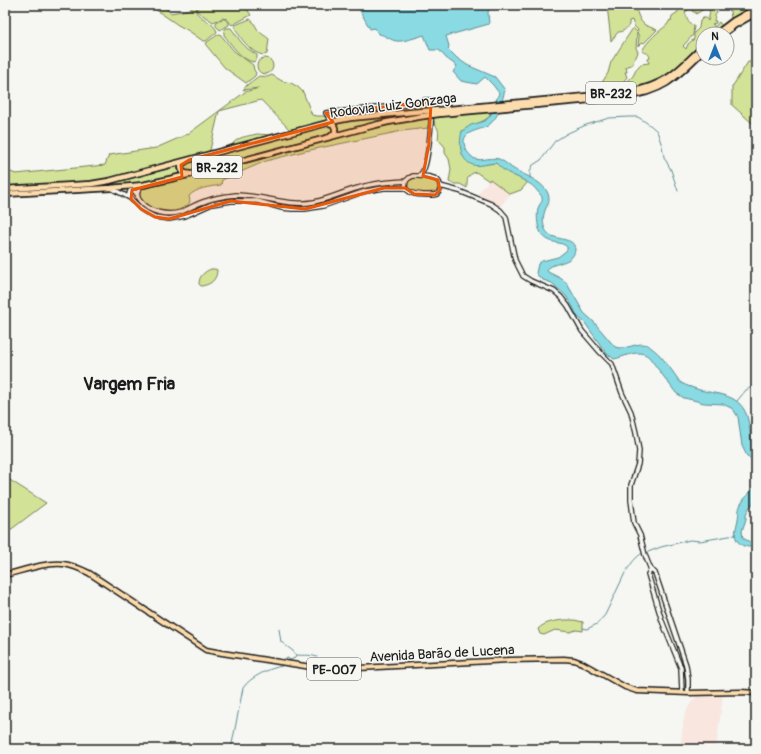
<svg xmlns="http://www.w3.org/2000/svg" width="761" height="754" font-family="Pangolin,sans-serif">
	<rect width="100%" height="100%" fill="#f6f6f2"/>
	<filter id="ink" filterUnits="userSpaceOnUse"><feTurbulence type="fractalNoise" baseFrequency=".025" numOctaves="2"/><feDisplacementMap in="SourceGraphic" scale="8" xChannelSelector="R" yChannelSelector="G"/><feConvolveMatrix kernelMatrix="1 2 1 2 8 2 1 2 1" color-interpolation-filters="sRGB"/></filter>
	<g filter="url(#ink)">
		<path fill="#f8e6df" d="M490,179L510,194L500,207L476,196Z
			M701,694H723L716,749H680L684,718L688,708L691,703L697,696Z"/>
		<path fill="#d2e397" stroke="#77805a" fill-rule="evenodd" d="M149,5H166L167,10L171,13L187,10L197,5L196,12C201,19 215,23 217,32L206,41H203L189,31L178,25Z
			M203,5H244L251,15L232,25L227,19L222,18L219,20C224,19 226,18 229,23V25L220,30L216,26V23L218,20L213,22L198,12L197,10L199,7Z
			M607,5H635C637,12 639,21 645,25C649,27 653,28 657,30L644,43L642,42L638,46L639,36L637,33L636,48L638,52L636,57L633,61V64L626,67L627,72H625L627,77L616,92L595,94L608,73L611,62L633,28L637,32L638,30L634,26L632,20L629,21V25C626,29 623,32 618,32L611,41Z
			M677,5H720L715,9L717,13C714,15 715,17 714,21H716V23L712,24L714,25V28L719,22L722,26L712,34H703V41L680,64V66C675,70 670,74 664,78C656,83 630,94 621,88L633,76L637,68L641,64L649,63L648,59L650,58C649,53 647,53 643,52L642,51C648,40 658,32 667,25L670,20L671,21L672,16L678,12L677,8ZM707,7L710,12L708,21L706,18H703L700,21L699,28L694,33V39L688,44L686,49L683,46L693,35L694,26C688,24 687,17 685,12L691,8L693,12H696V14Z
			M729,5H756L732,18H731Z
			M250,19C254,21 255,26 258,30C261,34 266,36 269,39L267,54C255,59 238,36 235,27V25Z
			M226,28H231L241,42L248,49L257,55V58L254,62C242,61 231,44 224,35V31Z
			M219,34H220L234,51L253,65L254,70L256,73L255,76L246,83L225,68L206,45L207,42Z
			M257 66a8 8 0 1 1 16 0a8 8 0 1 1-16 0Z
			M748,62H756V124L752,123L732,105V87Z
			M272,75L282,81L291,83L298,87L303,92L312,115L317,116H324L326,118V120L317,124L295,130L331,124L335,130L329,137L186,173L183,168L184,166L186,164L291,131L261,100L219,111L210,150L206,153L100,182L5,188V170L16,174L105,165L109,155L156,148L188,134L245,92L259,88L243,90L247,85L259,76L267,77Z
			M428,101L430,103V109L335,119L331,117L330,115V114L421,104Z
			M491,110L490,116L485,120L462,131L461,149L478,165L496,163L509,173L528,182L521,190L510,194L490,179L489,181L476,172C467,175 467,178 467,188L460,184H454L449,182L451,169L449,159L445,153V147L438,139C439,134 439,128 435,125L433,117Z
			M425,111L426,115L337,133V126L333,122L351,119Z
			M429,118L428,128L402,131L305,151L266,161L222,180L221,185C209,187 197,188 189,196L190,201C190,202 188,205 187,206C171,221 130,204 142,189C170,183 198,176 225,169C293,151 360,128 429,118Z
			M257,134L271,135L230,147C238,136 245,137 257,134Z
			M180,166L179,171L183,176L160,181L90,188Z
			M413,177L434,179L439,183V191L436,194L414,193L408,191L406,186V181Z
			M211,269H215L217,270C217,280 210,285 201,286L199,284C199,276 204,272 211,269Z
			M5,477L46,503L5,534Z
			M564,620H574L583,622V631L576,630L570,632L555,630L544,635L540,634L538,629C545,622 555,621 564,620Z"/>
		<path fill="#89dae2" stroke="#5d8e93" d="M357,5H450L451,6L491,5L488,12L489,24L446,36L449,46L448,49L457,58L467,65L495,77L505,90C501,103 500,116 489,125C481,131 463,130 464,143C465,149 467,152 471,156C478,164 489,156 499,159C504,161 508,165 512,168C523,175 550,183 549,200C549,203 547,206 546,208C543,215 542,222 545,229C551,243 576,235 575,250C573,265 553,261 547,270L548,272L560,278L566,282L584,313L593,321L615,347C626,351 637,341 648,345C649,346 653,349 653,349C661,355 667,364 673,372C675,375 678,379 680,382C683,384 687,386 691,387C712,396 738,390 747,416C751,428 750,441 753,453L756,454V469L753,460L747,456L742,446L738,417L733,409L723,404L704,403L693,400L684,398L676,393L649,357C639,348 625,357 614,359L606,353L585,323L577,316L573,307L566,296L552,283L543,280L538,276L536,273L538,264L542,261L558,257L562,254L567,250V247C560,240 550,246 541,233C537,227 536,212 539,206C540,203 543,202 542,198C542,196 540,194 539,193C536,190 534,186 530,184C523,179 513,176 505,171C502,169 499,166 496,163C489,163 480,167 473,165C459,160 459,143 462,131L471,125L485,121L490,116L499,93L493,85L485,77L477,84L461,81L453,72L457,66L446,58L439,50H430L424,35C418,37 403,42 397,41C392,41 385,35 379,34L375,28L370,29Z
			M756,484V500L749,508L746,514V519L742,531L743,538L750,542L756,539V546C752,548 748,547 744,546C731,540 736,530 738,519C739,514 738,509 741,504C745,496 752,492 756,484Z"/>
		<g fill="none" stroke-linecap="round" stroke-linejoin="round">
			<path stroke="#5d8e93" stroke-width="1" d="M735,5L741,11
				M530,178V171L533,165L541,160L555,141L568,133L586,125L609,118L629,117H638L650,125L657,131L662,146L664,157L671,170L678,191
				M737,401L746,390L756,385
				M648,552L661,547L690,540L700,541L735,535
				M627,570C631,564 636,556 643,553
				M583,628L587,629L597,624L605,615L625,573
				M279,629L281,642L293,651L296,655L295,658L290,660L288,658L284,659
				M296,655C305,656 308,654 317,657
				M231,749L243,688C250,677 270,668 282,666"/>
			<defs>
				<path id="secondary" d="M326,113L416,104L425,100H430C434,110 428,162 423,171C422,173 420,175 419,176
					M326,113L330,119L335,121
					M413,176C420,176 439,175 440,185C441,188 440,192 437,194C433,196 414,195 410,192C408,191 407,190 405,188L406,181L409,178Z
					M142,185C138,190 135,195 140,201C149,213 168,216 181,212C190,208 198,203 206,201C216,197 226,196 236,195C263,195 288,207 314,202C329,199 343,192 358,188C373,183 389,182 406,181
					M440,186L459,191L491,204L500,210L506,217L515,260L523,276L531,281L554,291L561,297L568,306L582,331L600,352L612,364L622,393L631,412L636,433L639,451L638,464L631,485V500L634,523L640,535L645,555L651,570L655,573L686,665L688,679V693
					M111,188L130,198L141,209L147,213L155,217L169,219L185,216L212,204L231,201H257L282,208L292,209H305L323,206L357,194L366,191L384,188H405
					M131,198L129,194L130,191H134L137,194
					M651,570L648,574L662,621L681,668L682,692"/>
				<path id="primary" d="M5,575C22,571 45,562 63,564C72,565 81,569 89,573L206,650L222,653L324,669L359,668L509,660L564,659L574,660L582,663L625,687L637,691L688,693L741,692L756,693"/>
				<path id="trunk" d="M716,34L733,21L756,8
					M723,34L735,25L756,13
					M439,110L629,92C666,85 677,72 703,46
					M439,114L623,97C663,92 675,79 703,51
					M329,123L333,124L335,128V133L331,136
					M185,162C180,164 180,169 184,173L190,174
					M5,189L91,184L109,181L335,121L350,118L423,111
					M5,194L111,188L143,185L192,174L375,125L388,122L424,116"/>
			</defs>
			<use href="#secondary" stroke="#1c1c1c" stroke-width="6"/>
			<use href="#primary" stroke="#1c1c1c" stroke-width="7"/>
			<use href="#trunk" stroke="#1c1c1c" stroke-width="8"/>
			<use href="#secondary" stroke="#f6f6f2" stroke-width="3.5"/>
			<use href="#primary" stroke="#fcdcac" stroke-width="4"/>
			<use href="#trunk" stroke="#fcdcac" stroke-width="4.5"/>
			<defs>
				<path id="trunk-bridge" d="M423,111L439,110
					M424,116L439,114"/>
			</defs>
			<use href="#trunk-bridge" stroke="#1c1c1c" stroke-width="8" stroke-linecap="butt"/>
			<use href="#trunk-bridge" stroke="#fcdcac" stroke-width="4.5"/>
		</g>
	</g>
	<path fill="#e8590c" fill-opacity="0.2" stroke="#e8590c" stroke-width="3" stroke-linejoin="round" d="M431,102L429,144L423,176L438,180L440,190L435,195L414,194L405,188H384L305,209L231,201L169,219L155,217L141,209L131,199L132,190L182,177L181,165L189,160L333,122L326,113Z"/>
	<g text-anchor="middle" stroke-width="3" stroke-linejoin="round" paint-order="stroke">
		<g fill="#f6f6f2" stroke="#5d5d5c" stroke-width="1">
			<rect x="586" y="82" width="50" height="22" rx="3"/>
			<rect x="192" y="156" width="50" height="22" rx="3"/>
			<rect x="307" y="658" width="54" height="22" rx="3"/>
		</g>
		<g font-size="13" font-weight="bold" fill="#1c1c1c">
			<text x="611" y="98">BR-232</text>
			<text x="217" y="172">BR-232</text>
			<text x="334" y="674">PE-007</text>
		</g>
		<g font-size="14" fill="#1c1c1c" stroke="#f6f6f2">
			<text transform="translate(393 105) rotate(-7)" y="5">Rodovia Luiz Gonzaga</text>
			<text transform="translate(442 653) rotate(-3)" y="5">Avenida Barão de Lucena</text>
		</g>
		<g font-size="18" font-weight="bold" fill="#1c1c1c" stroke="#f6f6f2">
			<text x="129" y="390">Vargem Fria</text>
		</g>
	</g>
	<rect width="761" height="754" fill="none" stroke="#f6f6f2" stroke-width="20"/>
	<rect x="10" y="10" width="741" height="734" fill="none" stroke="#1c1c1c" stroke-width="1.5" filter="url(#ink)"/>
	<g transform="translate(715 46)"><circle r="19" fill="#f6f6f2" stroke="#9f9f9c"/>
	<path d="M0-3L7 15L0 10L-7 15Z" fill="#1f6fb2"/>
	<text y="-6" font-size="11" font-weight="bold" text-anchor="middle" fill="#1c1c1c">N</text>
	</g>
</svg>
